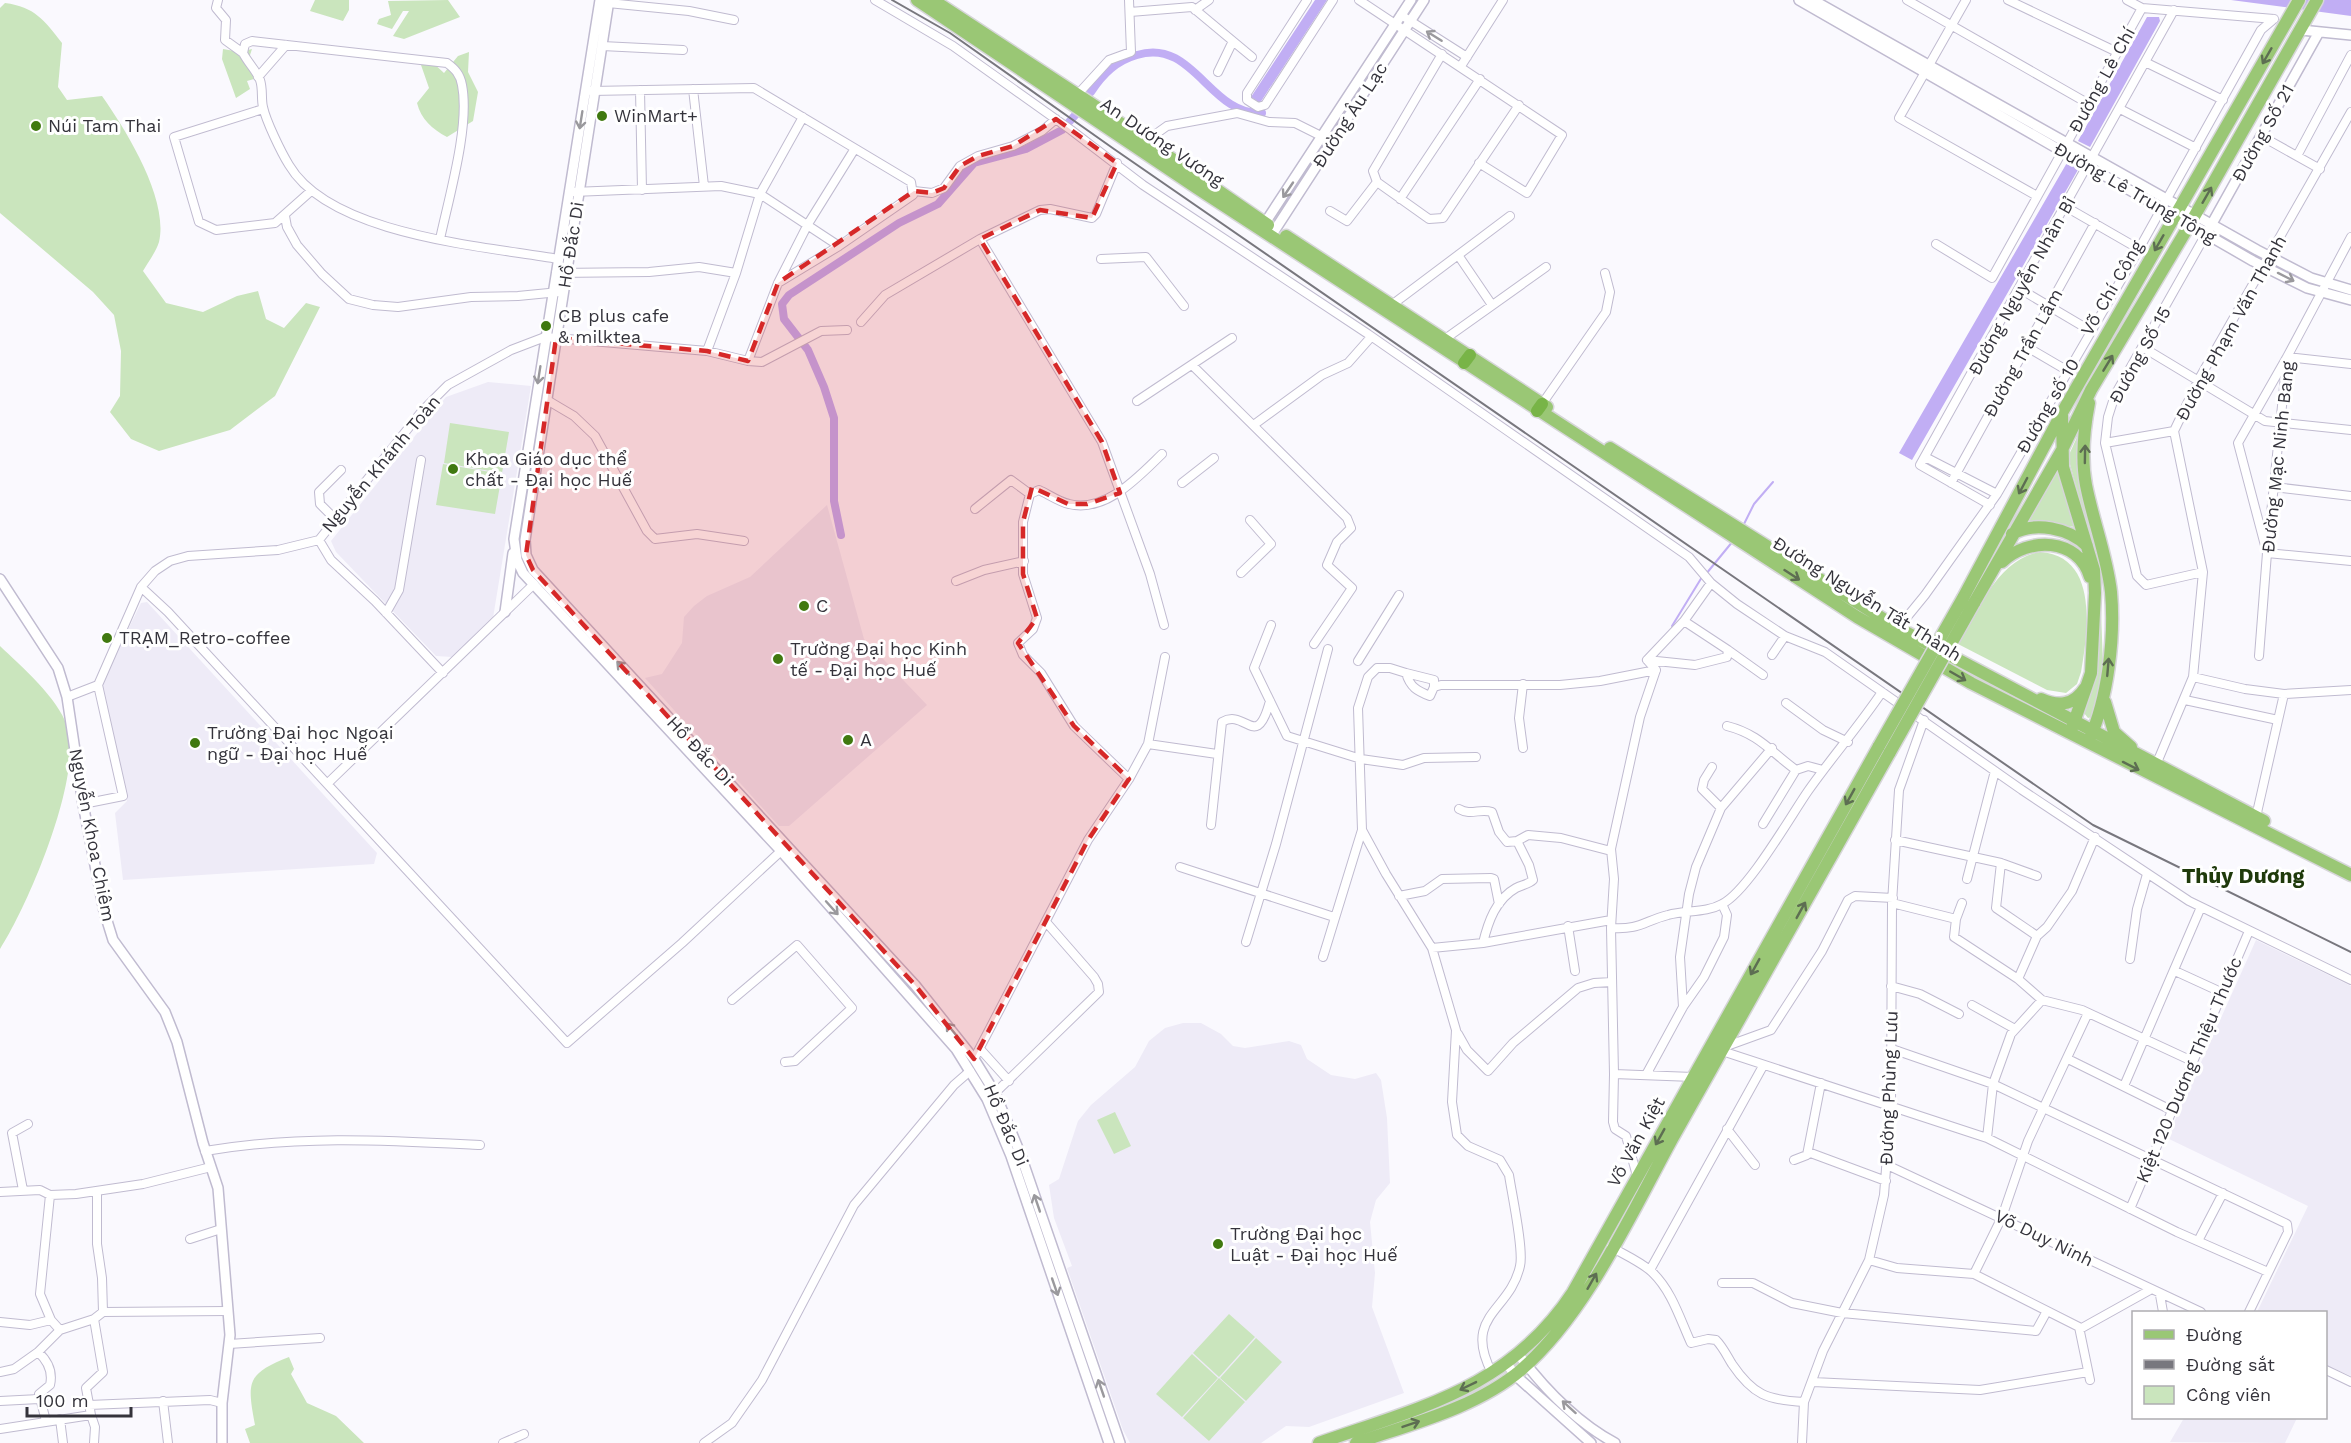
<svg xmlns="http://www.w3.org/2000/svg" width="2351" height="1443" font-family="'Work Sans',sans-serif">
	<rect width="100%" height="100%" fill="#faf9fe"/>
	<path fill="#eeebf7" d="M488,382L531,386L493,618L452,657L436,656L336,552L331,541L446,397Z
		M827,505L864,639L927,705L789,826H779L645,678L662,674L682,643L684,617L694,606L707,596L750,577Z
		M147,602L377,853L374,864L123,880L115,813L127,801L101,685L141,603Z
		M2256,940L2351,986V1376L2326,1365V1312H2257L2308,1206L2167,1138Z
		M1183,1023H1201L1221,1034L1233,1046L1245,1048L1289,1041L1301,1045L1307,1059L1331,1075L1355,1079L1376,1073L1381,1080L1387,1118L1390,1183L1376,1200L1370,1222L1375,1273L1372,1307L1404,1393L1309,1427L1286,1426L1261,1443H1130L1123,1430L1067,1268L1072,1266L1054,1218L1049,1185L1059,1179L1078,1121L1091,1105L1135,1067L1149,1041L1165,1028Z
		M2184,1418H2297L2285,1443L2170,1442Z"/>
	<path fill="#cae5bd" d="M315,0H349V10L343,21L310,11Z
		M448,0L460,17L404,39L393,36L409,11H403L392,29L377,24L379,19L391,15L388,1Z
		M5,3C35,7 44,20 62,43L58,87L67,100L102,96C126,130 169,199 159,242C156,252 148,262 143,271L166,303L203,312L237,296L258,291L266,319L284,328L306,303L320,307L275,396L230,430L159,451L131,439L110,412L120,396L121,351L114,315L93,292L0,213V8Z
		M223,49L240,52L252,49L249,58L254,70V79L247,81L250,89L236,98L222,59Z
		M469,52L468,72L478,92L473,121L447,137C432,129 421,119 417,103L429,88L421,65L431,61L444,73L458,56Z
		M450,423L509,432L502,473L444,463Z
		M2078,435H2080L2095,537L2092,538L2089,534L2068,457Z
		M443,464L502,474L495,514L436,505Z
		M2057,471L2059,472L2076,527L2028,522Z
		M2040,552C2099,556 2088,631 2081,672L2077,684L2066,693L2047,690L1958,644C1978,611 1998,559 2040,552Z
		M2100,584L2103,665L2101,688L2092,717L2088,718L2084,713C2101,671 2099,629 2100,584Z
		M0,646C21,666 58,698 67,726C84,774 28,906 0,949Z
		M1115,1112L1131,1146L1114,1154L1097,1120Z
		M1229,1314L1255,1337L1219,1377L1193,1353Z
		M1256,1338L1282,1362L1246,1401L1220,1378Z
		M1192,1354L1218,1378L1182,1417L1156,1394Z
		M289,1357L294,1369L291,1374L307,1403L336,1416L364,1443H250L245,1429L255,1425C247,1382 246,1374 289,1357Z
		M1219,1378L1245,1402L1209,1441L1183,1418Z"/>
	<path fill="#c1aef4" d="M1315,0H1327L1260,103L1251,97Z
		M2231,0H2351V16Z
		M2147,17H2159L2160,21L2090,147L2078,141Z
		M2068,161L2079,168L1912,460L1899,453Z"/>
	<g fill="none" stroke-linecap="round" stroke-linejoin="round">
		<path stroke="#c1aef4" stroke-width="2" d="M1743,526L1754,504L1773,482
			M1706,574L1733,541
			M1672,626L1702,577"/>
		<path stroke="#c1aef4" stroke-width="8" d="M1091,92C1103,74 1116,61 1137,55C1193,37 1210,116 1262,113
			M841,535L834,501V418L824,387L808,350L784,319L782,304L789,295L899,223L938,204L974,163L1026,149L1062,130L1077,113"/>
		<defs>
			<path id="minor" d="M218,0L216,8L226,20L225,40L243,53
				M875,0L953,46L1071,130L1143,185L1368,334L1689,557L1711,583L1737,604L1785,636L1825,652L2022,790L2189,901L2351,980
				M1307,0L1247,93V100L1258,107L1265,105L1333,0
				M1359,0L1562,135L1527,193L1479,163
				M1907,0L2089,104
				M1966,0L1899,118L2037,196
				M2008,0L2117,52
				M2127,0L2142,8L2274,19
				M608,3L689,11L734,20
				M1195,10L1209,0
				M1130,12L1192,7L1252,57
				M1401,15L1467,57
				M602,46L683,50
				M1442,54L1373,171L1377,182L1429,219L1443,218L1519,105
				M2145,62L2223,100
				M1461,66L1503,0
				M1218,72L1232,43
				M258,77L286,45
				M693,89L704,186
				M640,90L642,190
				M591,91L754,88L911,182L913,195L839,246L778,283
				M1078,94L1109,60L1131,52L1129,0
				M263,109L174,137L199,222L216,230L275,223L311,191
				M2120,109L2196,148
				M2261,136L2320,169
				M1146,141L1167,126L1237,113L1269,122L1295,123L1323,137
				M2297,156L2351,55
				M914,191L932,193L944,188L960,166L978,156L1013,146L1042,131L1056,119
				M573,192L721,186L760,194L839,246
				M1400,199L1480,79
				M2066,207L2139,249
				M1330,211L1347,221L1377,182
				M285,216L287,227L297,245L322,274L349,299L373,305L398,307L471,297L518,296L559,292
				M440,239C449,197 470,126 462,85C460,74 455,69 447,63L252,41L245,44L243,53C248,63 256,70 260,80C263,88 261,99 263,107C266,121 281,152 289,165C330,235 483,246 558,259
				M980,239L1040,210L1050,209L1092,218L1096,214L1117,163
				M1936,244L1992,278L2142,8
				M1458,255L1492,305
				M1101,259L1146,257L1184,306
				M556,273L649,272L699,267L736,273
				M2020,289L2091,331
				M1393,304L1510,216
				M861,322L885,295L980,239L1102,442L1150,574L1164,625
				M1445,339L1546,267
				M2027,347L2068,371
				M2144,348L2265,421L2351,430
				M707,351L736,273L760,194L803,117
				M748,361L778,283L808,224L854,150
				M2351,364L2287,357L2238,443L2267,553L2351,561
				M1193,366L1347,518L1351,528L1337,542L1327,565L1352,588L1314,644
				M547,400L574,416L595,436L647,531L655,539L697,534L744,541
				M1137,401L1232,338
				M1542,404L1606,312L1610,292L1605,273
				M1255,424L1322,375L1348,363L1371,337
				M2105,443L2174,431
				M1925,457L1997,494
				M1182,483L1214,458
				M1951,483L2095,223
				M2274,487L2351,496
				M1990,505L1920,465L2174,10
				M975,509L1011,480L1030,494
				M335,519L320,504L319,492L341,470
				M319,540L331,560L375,601L443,673
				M2203,572L2146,585L2137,576L2105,443L2108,417L2115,395L2206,234
				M1241,573L1271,544L1250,520
				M956,581L984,570L1024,561
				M141,587L168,612C302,755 433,900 567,1043L682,943L781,851
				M386,613L399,590L421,460
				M1271,625L1254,668L1287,736L1361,759L1403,765L1424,758L1476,757
				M1898,628L1925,595L1997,494L2139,249L2261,30L2274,19
				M1728,650L1763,675
				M1772,655L1785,636
				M2259,656L2267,553L2287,357L2351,237
				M1647,660L1695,665L1727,657L1728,650L1684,621
				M1358,661L1399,595
				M1406,673L1434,680V687
				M2193,677L2245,689L2284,694L2351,690
				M1523,684L1519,718L1523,748
				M67,697L98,685L141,587L155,571L170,561L188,556L278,550L319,540L422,411L448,385L511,350L545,337L707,351L748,361L762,362L821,331L847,330
				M2185,700L2278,720
				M1786,703L1823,730L1848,742
				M1727,726C1759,734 1771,752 1796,770L1808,766L1823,770
				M1148,744L1217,754
				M2156,765L2193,677L2203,572L2174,431L2199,379L2351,112
				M1712,767L1704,780L1702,789L1721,808
				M1129,779L1074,726L1041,673L1023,655L1018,643L1033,629L1037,618L1023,574V522L1030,494L1039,490C1048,494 1059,502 1069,504C1106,513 1138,477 1162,454
				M328,783L534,584
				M83,804L123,796L98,685
				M1459,809C1471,816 1480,808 1492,812L1499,832L1507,842L1517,841L1528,835L1561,838L1611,851
				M2256,817L2284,694
				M1763,824L1796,770
				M1211,825L1222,722C1246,708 1256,752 1270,701
				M2095,837L2072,891L2047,927L2037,936L2018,979L2042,1000L2082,1010L2192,1061
				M1895,840L2001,863L2037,876
				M2001,863L1996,908L2037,936
				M1180,867L1334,917
				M1967,879L1995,771
				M1399,896L1425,891L1442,879L1491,878L1494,879L1499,904
				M1892,903L1956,919L1954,937L2018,979
				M1956,919L1962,903
				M1568,926L1575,971
				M1611,928C1640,930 1644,921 1668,915C1686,910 1706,913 1722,904C1748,891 1790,817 1808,791C1832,757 1859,726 1882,692
				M1246,942L1276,844L1328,649
				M1483,943C1488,922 1496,899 1516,888C1522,885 1529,884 1533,880L1529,865L1517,841
				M1432,948L1483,943L1611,920
				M1323,957L1362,830
				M2130,959L2137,909L2147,874
				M2175,971L2223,993
				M1891,986L1920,994L1959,1014
				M732,1000L797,945L852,1008L795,1061L785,1062
				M1972,1005L2015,1029
				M1683,1007L1680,957L1689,894L1696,867L1721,808L1772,748
				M1458,1034L1467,1050L1488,1071L1513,1043L1578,988L1594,983L1612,982
				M1724,1047L1771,1030L1822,951L1848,900L1855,896L1893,898
				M1892,1049L1993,1084L2287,1224L2288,1232L2249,1312
				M981,1050L1009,1081
				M1722,1051L1987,1138L2177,1232L2268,1272
				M974,1059L1088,840L1129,779L1148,744L1165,657
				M2068,1059L2171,1110
				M1614,1074L1693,1077
				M1646,1075L1683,1007L1704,977L1724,937L1727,915L1722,904
				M2124,1086L2201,907
				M995,1093L1099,992L1098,984L1094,977L1046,922
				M1727,1129L1755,1165
				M1987,1138L1993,1084L2011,1034L2042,1000
				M205,1151C301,1135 383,1140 480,1145
				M1808,1152L1886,1181
				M1794,1160L1807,1155L1821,1083
				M1887,1165L2201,1312
				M1637,1176L1626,1136L1615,1129L1613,1122L1614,1074L1611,928L1614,879L1611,849L1640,717L1656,670L1647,660L1684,621L1711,583
				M23,1190L12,1133L28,1124
				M97,1191V1244L102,1278L103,1312
				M0,1192L40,1190L50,1195L76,1194L143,1184L211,1167
				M50,1195L40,1294L51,1320L60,1330
				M2130,1209L2249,931
				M190,1239L221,1229
				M2198,1241L2223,1193
				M1611,1247C1625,1255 1641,1262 1652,1272C1672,1291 1680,1319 1691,1343L1708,1339L1716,1340C1723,1347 1727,1356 1732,1364C1753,1395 1767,1400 1804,1402
				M1869,1260L1897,1268L1974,1274L2079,1327L2090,1380
				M1650,1270L1763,1066
				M1974,1274L2002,1217L2028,1141L2088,1013
				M1722,1283H1753L1792,1303L1842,1313L2036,1331L2047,1311
				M2160,1295L2163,1312
				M0,1322L30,1325L51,1320
				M2080,1329L2150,1290
				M229,1344L320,1338
				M38,1352C48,1361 53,1372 50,1385L39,1394L46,1421
				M2326,1370L2351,1382
				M0,1372L14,1369L38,1352L60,1330L94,1319L103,1312L228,1311
				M1492,1373C1462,1315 1510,1312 1520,1266C1524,1250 1512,1195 1509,1175L1500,1160L1468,1146L1457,1135L1452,1102L1456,1030L1432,948L1386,874L1362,830L1358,708L1368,677L1377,668H1390L1406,673C1410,687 1417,691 1430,696L1434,687L1441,685H1560L1600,681L1656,670
				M1813,1382L1980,1390L2088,1372
				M0,1401L39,1399
				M163,1401L168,1443
				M89,1405L210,1400L222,1403
				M91,1415L95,1427L94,1443
				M60,1419L63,1443
				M0,1429L91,1415L86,1388L103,1372L94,1319
				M503,1443L524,1434
				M704,1443L732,1423L762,1380L854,1205L954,1085L970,1071
				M1802,1443L1804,1402L1823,1351L1869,1260L1884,1195L1891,1104L1892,903L1899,790L1924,720"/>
			<path id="tertiary" d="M600,0L514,539L517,560L523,573L781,851L956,1049L987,1099L1011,1156L1109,1443
				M609,0L525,540L526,555L533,570L915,985L974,1059L995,1093L1020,1153L1120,1443
				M1799,0L2253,261L2307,288L2351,300
				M1813,0L2257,250L2311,278L2351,290
				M2301,30L2351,35
				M1263,226L1411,0
				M2209,229L2319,32
				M1271,236L1424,0
				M0,579L58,668L67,697L83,804L104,911L113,940L165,1012L177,1042L203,1143L218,1188L230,1335L222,1403V1443
				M505,612L513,553
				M1519,1355C1544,1388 1578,1423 1615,1443
				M1507,1364L1515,1375L1591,1443"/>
			<path id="primary" d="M917,0L1197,188L1857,617L1971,683L2351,875
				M933,0L1104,112L1268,225
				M1286,236L1547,407
				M2062,415L2063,467L2094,570L2095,593L2091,673L2071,731
				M1610,448L1898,628L2264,821
				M2012,534C2035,521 2069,528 2087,546
				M2002,562C2028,537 2078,537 2090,577
				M1963,598L2063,411L2299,0
				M1974,603L2062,450L2091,390L2190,224L2317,0
				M2041,699C2059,707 2074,705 2085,688
				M2105,702L2114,732L2131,747
				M2089,740C2108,699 2115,637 2111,592C2107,556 2093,521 2086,485C2081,459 2084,429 2089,403
				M1319,1443C1421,1407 1510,1388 1573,1292L1879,746
				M1356,1443C1411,1424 1476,1408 1521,1370C1586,1314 1631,1214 1672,1139C1745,1010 1818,881 1890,752"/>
			<path id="trunk" d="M1464,363L1470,355
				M1537,411L1542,404"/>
		</defs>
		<use href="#minor" stroke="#c0bbd0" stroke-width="10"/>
		<use href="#tertiary" stroke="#c0bbd0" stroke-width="12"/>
		<use href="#primary" stroke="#d6d6d8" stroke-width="15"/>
		<use href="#trunk" stroke="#d6d6d8" stroke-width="15"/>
		<use href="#minor" stroke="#fff" stroke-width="8"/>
		<use href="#tertiary" stroke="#fff" stroke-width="9"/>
		<use href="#primary" stroke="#9ac775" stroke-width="12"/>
		<use href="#trunk" stroke="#78b447" stroke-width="12"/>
		<path stroke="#78777e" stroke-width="2" d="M892,0L950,33L1114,149L2093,825L2351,952"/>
		<defs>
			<path id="primary-bridge" d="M1879,746L1963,598
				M1890,752L1974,603"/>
		</defs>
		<use href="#primary-bridge" stroke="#d6d6d8" stroke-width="15" stroke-linecap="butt"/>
		<use href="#primary-bridge" stroke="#9ac775" stroke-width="12"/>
	</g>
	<defs><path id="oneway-shaft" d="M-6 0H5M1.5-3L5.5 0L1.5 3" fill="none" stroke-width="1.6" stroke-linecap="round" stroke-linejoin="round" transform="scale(1.5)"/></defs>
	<g stroke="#9a999d">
		<use href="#oneway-shaft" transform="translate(1434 36) rotate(-148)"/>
		<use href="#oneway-shaft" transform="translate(581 120) rotate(99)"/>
		<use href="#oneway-shaft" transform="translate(1288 190) rotate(124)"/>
		<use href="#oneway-shaft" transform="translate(2286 277) rotate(27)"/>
		<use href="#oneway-shaft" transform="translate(539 375) rotate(99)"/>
		<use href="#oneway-shaft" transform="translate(623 668) rotate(-133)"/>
		<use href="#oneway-shaft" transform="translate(832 908) rotate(48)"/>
		<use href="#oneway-shaft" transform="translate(952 1030) rotate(-129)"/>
		<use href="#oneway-shaft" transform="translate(1037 1203) rotate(-109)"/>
		<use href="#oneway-shaft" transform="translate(1055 1287) rotate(71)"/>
		<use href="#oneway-shaft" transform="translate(1101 1388) rotate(-109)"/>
		<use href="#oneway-shaft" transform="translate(1569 1407) rotate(-138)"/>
	</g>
	<g stroke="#5d6e52">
		<use href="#oneway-shaft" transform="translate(2267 56) rotate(120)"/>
		<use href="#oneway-shaft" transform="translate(2207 195) rotate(-60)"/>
		<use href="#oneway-shaft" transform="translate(2159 243) rotate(120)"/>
		<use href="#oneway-shaft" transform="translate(2108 363) rotate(-59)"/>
		<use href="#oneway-shaft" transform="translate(2085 454) rotate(-89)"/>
		<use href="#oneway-shaft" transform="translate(2023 486) rotate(118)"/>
		<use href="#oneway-shaft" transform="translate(1792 575) rotate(33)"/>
		<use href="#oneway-shaft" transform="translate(2108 667) rotate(-85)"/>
		<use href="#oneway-shaft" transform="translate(1958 676) rotate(30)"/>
		<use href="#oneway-shaft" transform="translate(2131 766) rotate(27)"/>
		<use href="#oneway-shaft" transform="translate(1850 797) rotate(119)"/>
		<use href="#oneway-shaft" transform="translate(1801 910) rotate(-61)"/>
		<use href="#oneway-shaft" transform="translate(1755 967) rotate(119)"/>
		<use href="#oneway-shaft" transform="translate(1660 1137) rotate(119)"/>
		<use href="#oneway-shaft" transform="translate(1592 1281) rotate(-60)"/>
		<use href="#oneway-shaft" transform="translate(1468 1386) rotate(154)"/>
		<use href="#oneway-shaft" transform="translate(1411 1424) rotate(-19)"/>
	</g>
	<path fill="#d62828" fill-opacity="0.2" stroke="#d62828" stroke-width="4.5" stroke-dasharray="12 8" stroke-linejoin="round" d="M1056,119L1117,163L1092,218L1040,210L980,239L1102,442L1120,493L1087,504H1068L1032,487L1023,522V574L1037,618L1018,643L1074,726L1129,779L1088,840L974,1059L915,985L533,570L526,555L556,338L707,351L748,361L778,283L914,191L932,193L944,188L960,166L978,156L1013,146Z"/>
	<g fill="#407910" stroke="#fff" stroke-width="2">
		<circle cx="602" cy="116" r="6"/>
		<circle cx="36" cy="126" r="6"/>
		<circle cx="546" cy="326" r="6"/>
		<circle cx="453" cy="469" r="6"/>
		<circle cx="804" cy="606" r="6"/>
		<circle cx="107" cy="638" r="6"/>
		<circle cx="778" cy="659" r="6"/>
		<circle cx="848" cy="740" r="6"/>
		<circle cx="195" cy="743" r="6"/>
		<circle cx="1218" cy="1244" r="6"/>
	</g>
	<g text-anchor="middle" stroke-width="6" stroke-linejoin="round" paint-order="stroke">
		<g font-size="18" fill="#34333b" stroke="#fff">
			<text transform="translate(2102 80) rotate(-61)" y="6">Đường Lê Chí</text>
			<text transform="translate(1350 115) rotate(-57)" y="6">Đường Âu Lạc</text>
			<text transform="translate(2263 133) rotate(-61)" y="6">Đường Số 21</text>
			<text transform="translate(1162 142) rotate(34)" y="6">An Dương Vương</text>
			<text transform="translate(2135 193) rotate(30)" y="6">Đường Lê Trung Tông</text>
			<text transform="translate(571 245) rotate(-81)" y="6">Hồ Đắc Di</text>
			<text transform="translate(2022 286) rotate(-61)" y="6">Đường Nguyễn Nhân Bỉ</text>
			<text transform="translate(2112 288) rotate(-60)" y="6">Võ Chí Công</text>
			<text transform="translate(2231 328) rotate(-61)" y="6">Đường Phạm Văn Thanh</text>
			<text transform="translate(2023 353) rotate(-61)" y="6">Đường Trần Lãm</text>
			<text transform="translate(2140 355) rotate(-61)" y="6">Đường Số 15</text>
			<text transform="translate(2048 406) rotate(-60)" y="6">Đường số 10</text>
			<text transform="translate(2278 457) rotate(-84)" y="6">Đường Mạc Ninh Bang</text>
			<text transform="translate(381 464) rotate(-50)" y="6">Nguyễn Khánh Toàn</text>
			<text transform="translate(1867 599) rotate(32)" y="6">Đường Nguyễn Tất Thành</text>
			<text transform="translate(700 751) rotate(47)" y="6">Hồ Đắc Di</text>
			<text transform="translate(92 835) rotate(79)" y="6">Nguyễn Khoa Chiêm</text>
			<text transform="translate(2189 1070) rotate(-67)" y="6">Kiệt 120 Dương Thiệu Thước</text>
			<text transform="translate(1889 1088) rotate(-88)" y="6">Đường Phùng Lưu</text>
			<text transform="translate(1006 1125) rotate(67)" y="6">Hồ Đắc Di</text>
			<text transform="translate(1636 1142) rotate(-61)" y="6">Võ Văn Kiệt</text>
			<text transform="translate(2044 1238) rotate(26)" y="6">Võ Duy Ninh</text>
		</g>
		<g font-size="18" fill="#34333b" stroke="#fff" text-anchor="start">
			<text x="614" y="122">WinMart+</text>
			<text x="48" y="132">Núi Tam Thai</text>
			<text x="558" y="322">CB plus cafe<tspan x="558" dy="21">&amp; milktea</tspan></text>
			<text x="465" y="465">Khoa Giáo dục thể<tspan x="465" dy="21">chất - Đại học Huế</tspan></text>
			<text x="816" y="612">C</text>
			<text x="119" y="644">TRẠM_Retro-coffee</text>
			<text x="790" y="655">Trường Đại học Kinh<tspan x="790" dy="21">tế - Đại học Huế</tspan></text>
			<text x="207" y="739">Trường Đại học Ngoại<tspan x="207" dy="21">ngữ - Đại học Huế</tspan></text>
			<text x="860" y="746">A</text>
			<text x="1230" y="1240">Trường Đại học<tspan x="1230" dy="21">Luật - Đại học Huế</tspan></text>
		</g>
		<g font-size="21" font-weight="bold" fill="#1f3a0b" stroke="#fff">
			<text x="2243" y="883">Thủy Dương</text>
		</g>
	</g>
	<rect x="2132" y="1311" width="195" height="108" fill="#ffffff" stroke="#aeadb1" stroke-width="1.5"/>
	<rect x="2144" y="1330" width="30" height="9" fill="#9ac775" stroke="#aeadb1" stroke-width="1.5"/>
	<text x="2186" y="1341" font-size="18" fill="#34333b">Đường</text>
	<rect x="2144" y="1360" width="30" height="9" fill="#78777e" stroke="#aeadb1" stroke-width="1.5"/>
	<text x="2186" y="1371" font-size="18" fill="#34333b">Đường sắt</text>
	<rect x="2144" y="1386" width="30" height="18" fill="#cae5bd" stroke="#aeadb1" stroke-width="1.5"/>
	<text x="2186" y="1401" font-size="18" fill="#34333b">Công viên</text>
	<path d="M27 1407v9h104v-9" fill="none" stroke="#34333b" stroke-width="3"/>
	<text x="36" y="1407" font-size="18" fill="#34333b" stroke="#ffffff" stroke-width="4.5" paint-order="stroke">100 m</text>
</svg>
